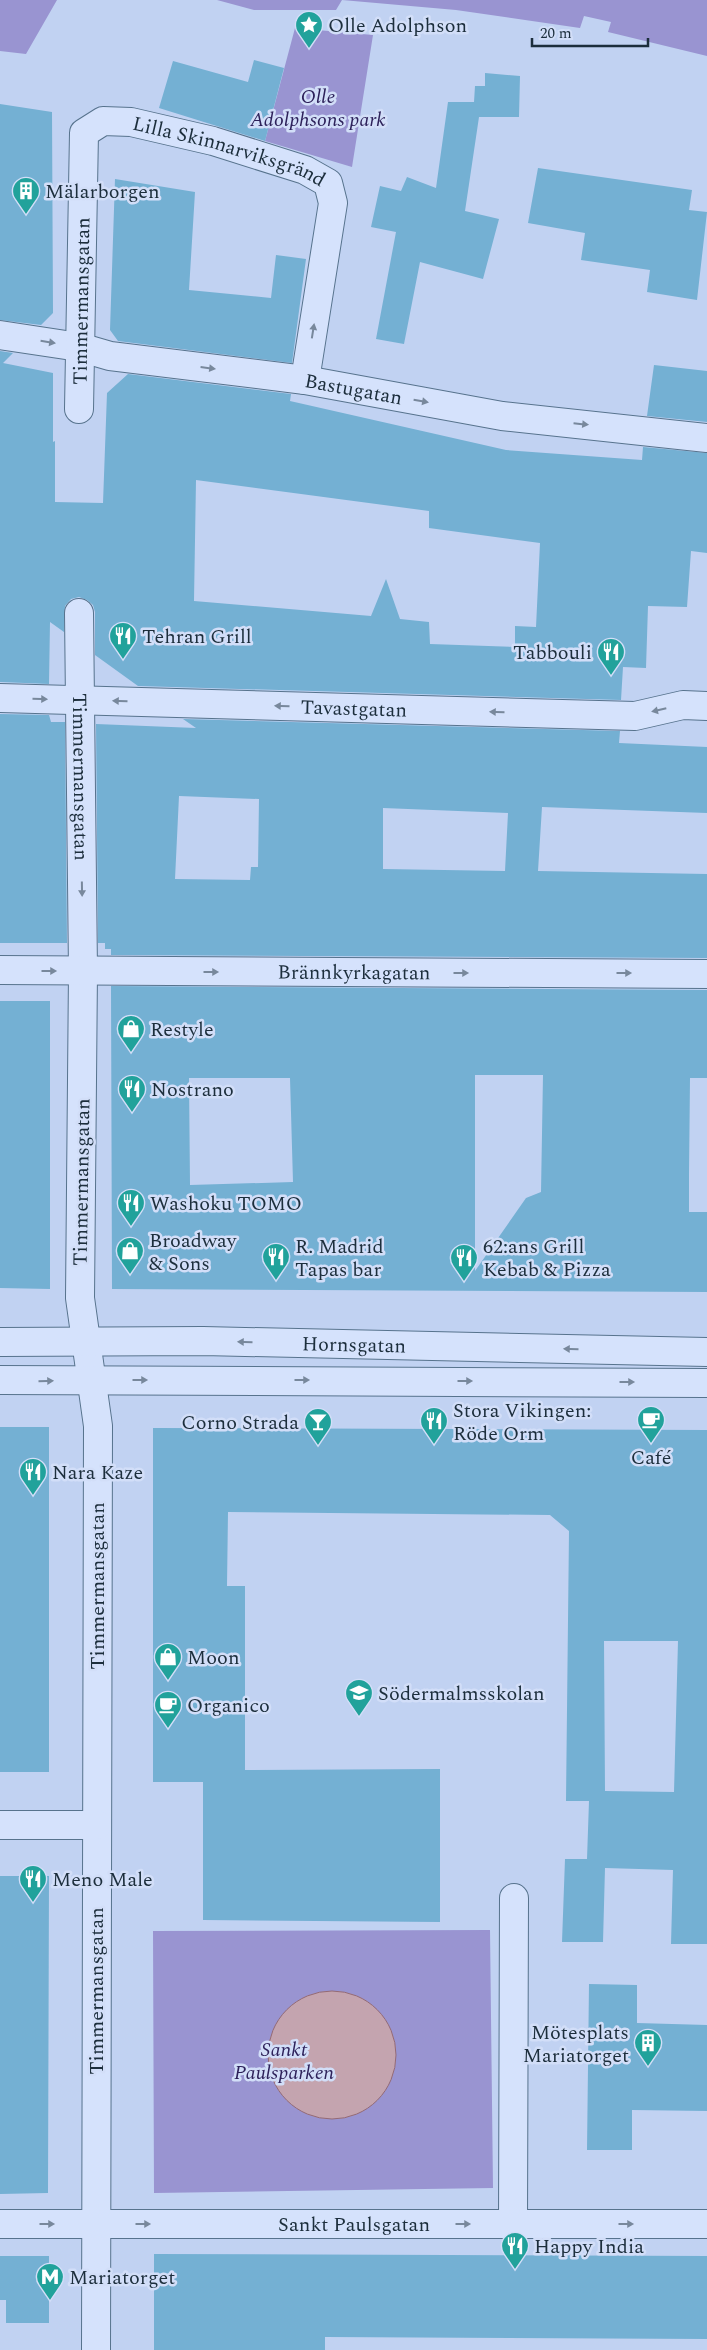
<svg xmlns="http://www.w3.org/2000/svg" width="707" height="2350" font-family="Spectral,serif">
	<rect width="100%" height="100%" fill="#c1d2f2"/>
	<path fill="#9994d1" d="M0,0H57L26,54L0,51Z
		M217,0H707V56L608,32L611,22L584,16L580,28L456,10L342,0L336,10H254Z
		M295,28L373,35L352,167L265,141Z
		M490,1930L493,2188L154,2193L153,1931Z"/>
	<path fill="#c4a4af" stroke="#936a76" d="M268 2055a64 64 0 1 1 128 0a64 64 0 1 1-128 0Z"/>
	<path fill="#74b0d3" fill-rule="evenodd" d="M254,60L284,68L265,141L159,108L173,61L248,82Z
		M485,73L520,76L519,117H479L465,211L499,219L483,279L420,262L404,344L376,339L396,232L371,227L380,186L401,191L407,177L436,188L448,102H474L475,86H485Z
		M0,104L52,112L53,313L41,325L0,320Z
		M538,168L692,190L689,210L707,212L697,300L647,292L650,270L581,260L585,233L528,223Z
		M115,179L195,192L189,290L271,298L276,255L306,259L292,363L118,341L110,330Z
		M0,351L13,353L3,363L53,373V442L55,441V502L103,503L107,393L128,374L291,394L290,401L506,450L642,460L643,447L707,453V553L691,551L687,607L648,606L646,668L623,667L621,700L138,686L95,655V612L93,605L87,600L79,597L71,599L65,606L64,632L50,622L49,684L0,682ZM196,480L429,511V528L540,543L536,627L515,626V647L430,644L429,622L400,619L386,579L371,616L194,601Z
		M654,365L707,371V422L647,416Z
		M0,714L49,715L51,722H65L67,943H0Z
		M183,719L620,731L619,743L707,747V813L542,807L538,871L707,874V958L111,955V949H105V943H98L96,724L196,728ZM179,796L259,799L258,867H251L250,880L175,879ZM383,808L508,813L505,871L383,869Z
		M111,986L707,990V1078H690L689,1174V1212H707V1292L112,1289ZM475,1075H543L541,1192L526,1198L475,1271ZM189,1078H290L293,1182L190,1185Z
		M0,1001H50V1289L0,1288Z
		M0,1427H49V1772H0Z
		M153,1428L707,1430V1944H671L673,1870L605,1868L603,1942H562L565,1859H587L589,1801H566L569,1531L550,1515L228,1512L227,1586H245V1770L440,1769V1922L203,1920V1782H153ZM604,1641H678L674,1792L605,1791Z
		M0,1876H49L48,2193L0,2194Z
		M589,1984L637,1985V2023L707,2025V2111L632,2110V2150H587Z
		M154,2254L707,2256V2339L325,2337V2350H154Z
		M0,2256H49V2323H6V2300H0Z"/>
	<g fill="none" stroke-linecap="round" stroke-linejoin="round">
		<defs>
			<g id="minor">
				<path id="s1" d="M0,335L79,347L110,356L305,380L502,416L707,438"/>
				<path id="s2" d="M79,409L84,133L103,121L131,122L213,141L305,170L328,183L333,203L305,380"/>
				<path id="s3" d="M79,613L83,971L80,1298L98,1426L96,2350"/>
				<path id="s4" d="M0,698L635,716L683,705L707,706"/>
				<path id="s5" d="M0,970L707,974"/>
				<path id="s6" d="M0,1342L203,1341L707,1352"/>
				<path d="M0,1380L707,1383"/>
				<path d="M0,1825H97"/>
				<path id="s7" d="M0,2224H707"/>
				<path d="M513,2224L514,1898"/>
			</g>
		</defs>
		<use href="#minor" stroke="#57738d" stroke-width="30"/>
		<use href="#minor" stroke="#d5e2fc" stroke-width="28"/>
	</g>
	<defs><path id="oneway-solid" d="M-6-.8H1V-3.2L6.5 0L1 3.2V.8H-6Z" transform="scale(1.25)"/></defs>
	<g fill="#78889c">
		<use href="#oneway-solid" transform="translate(313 331) rotate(-81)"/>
		<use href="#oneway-solid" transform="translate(48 342) rotate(9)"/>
		<use href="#oneway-solid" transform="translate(208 368) rotate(7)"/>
		<use href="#oneway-solid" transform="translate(421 401) rotate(10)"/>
		<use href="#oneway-solid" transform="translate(581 424) rotate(6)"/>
		<use href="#oneway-solid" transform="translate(40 699) rotate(1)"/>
		<use href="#oneway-solid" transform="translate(120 701) rotate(-178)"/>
		<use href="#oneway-solid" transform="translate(282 706) rotate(-178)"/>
		<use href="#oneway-solid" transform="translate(659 710) rotate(167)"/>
		<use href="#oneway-solid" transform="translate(497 712) rotate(-178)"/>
		<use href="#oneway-solid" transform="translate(82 889) rotate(89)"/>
		<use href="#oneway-solid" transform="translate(49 971)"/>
		<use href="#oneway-solid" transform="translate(211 972)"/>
		<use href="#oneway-solid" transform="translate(461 973)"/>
		<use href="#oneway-solid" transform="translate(624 973)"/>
		<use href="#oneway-solid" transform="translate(245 1342) rotate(-179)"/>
		<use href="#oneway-solid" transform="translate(571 1349) rotate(-179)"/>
		<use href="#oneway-solid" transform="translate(140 1380)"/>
		<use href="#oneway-solid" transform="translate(302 1380)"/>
		<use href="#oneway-solid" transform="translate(46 1381) rotate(-2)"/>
		<use href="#oneway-solid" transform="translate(465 1381)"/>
		<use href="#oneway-solid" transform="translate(627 1382)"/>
		<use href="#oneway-solid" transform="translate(47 2224)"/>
		<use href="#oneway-solid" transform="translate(143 2224)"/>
		<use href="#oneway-solid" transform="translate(463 2224)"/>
		<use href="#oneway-solid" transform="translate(626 2224)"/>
	</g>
	<defs>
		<symbol id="sight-pin" viewBox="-11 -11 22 30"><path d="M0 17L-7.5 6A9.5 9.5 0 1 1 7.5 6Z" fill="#21a29b" stroke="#d2def8"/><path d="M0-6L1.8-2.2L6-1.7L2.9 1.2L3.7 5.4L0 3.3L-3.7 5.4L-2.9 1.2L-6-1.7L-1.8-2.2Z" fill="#fff"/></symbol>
		<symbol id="building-pin" viewBox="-11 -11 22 30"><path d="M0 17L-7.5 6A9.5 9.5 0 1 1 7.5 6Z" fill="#21a29b" stroke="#d2def8"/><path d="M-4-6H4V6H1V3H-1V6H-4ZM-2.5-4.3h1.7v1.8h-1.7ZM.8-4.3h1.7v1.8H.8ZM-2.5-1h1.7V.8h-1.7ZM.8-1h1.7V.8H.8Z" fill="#fff"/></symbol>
		<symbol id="restaurant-pin" viewBox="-11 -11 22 30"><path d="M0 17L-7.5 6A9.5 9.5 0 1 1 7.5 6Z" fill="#21a29b" stroke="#d2def8"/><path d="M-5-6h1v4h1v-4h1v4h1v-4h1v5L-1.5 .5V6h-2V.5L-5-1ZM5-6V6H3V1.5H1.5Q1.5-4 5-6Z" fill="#fff"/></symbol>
		<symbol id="shop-pin" viewBox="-11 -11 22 30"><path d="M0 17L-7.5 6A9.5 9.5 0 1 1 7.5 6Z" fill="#21a29b" stroke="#d2def8"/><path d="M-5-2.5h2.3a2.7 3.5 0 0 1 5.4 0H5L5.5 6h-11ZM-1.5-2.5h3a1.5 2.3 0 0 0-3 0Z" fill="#fff"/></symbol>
		<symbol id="cafe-pin" viewBox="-11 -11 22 30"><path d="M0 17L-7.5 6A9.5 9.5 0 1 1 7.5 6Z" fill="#21a29b" stroke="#d2def8"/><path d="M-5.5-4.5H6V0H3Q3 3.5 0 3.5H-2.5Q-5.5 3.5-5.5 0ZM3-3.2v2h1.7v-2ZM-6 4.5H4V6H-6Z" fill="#fff"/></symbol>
		<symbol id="bar-pin" viewBox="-11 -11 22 30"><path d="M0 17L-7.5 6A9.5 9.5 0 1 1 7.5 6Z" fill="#21a29b" stroke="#d2def8"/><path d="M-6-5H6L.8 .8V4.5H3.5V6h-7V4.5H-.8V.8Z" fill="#fff"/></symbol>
		<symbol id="school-pin" viewBox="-11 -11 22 30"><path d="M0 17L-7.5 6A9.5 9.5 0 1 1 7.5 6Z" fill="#21a29b" stroke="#d2def8"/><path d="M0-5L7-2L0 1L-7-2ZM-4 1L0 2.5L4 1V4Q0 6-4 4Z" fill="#fff"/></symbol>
		<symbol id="metro-pin" viewBox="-11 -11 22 30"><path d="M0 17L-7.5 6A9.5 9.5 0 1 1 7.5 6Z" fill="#21a29b" stroke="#d2def8"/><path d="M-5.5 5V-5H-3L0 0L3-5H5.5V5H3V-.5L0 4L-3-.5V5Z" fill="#fff"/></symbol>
	</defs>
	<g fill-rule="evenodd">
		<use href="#sight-pin" x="293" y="9" width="32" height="43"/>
		<use href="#building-pin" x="10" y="175" width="32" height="43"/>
		<use href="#restaurant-pin" x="107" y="620" width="32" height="43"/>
		<use href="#restaurant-pin" x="595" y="636" width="32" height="43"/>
		<use href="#shop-pin" x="115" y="1013" width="32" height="43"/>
		<use href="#restaurant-pin" x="116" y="1073" width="32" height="43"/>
		<use href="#restaurant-pin" x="115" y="1187" width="32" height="43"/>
		<use href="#shop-pin" x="114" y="1235" width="32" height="43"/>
		<use href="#restaurant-pin" x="260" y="1241" width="32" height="43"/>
		<use href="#restaurant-pin" x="448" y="1242" width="32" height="43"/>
		<use href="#cafe-pin" x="635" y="1404" width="32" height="43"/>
		<use href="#restaurant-pin" x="418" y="1405" width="32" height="43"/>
		<use href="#bar-pin" x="302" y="1406" width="32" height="43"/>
		<use href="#restaurant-pin" x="17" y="1456" width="32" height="43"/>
		<use href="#shop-pin" x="152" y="1641" width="32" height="43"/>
		<use href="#school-pin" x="343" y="1677" width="32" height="43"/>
		<use href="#cafe-pin" x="152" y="1689" width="32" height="43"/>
		<use href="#restaurant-pin" x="17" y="1863" width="32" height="43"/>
		<use href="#building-pin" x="632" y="2027" width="32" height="43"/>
		<use href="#restaurant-pin" x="499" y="2230" width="32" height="43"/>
		<use href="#metro-pin" x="34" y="2261" width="32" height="43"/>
	</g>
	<g text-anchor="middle" stroke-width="5" stroke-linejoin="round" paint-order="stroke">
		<g font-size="20" fill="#1c2e3c" stroke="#d2def8" text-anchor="start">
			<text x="328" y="32">Olle Adolphson</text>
			<text x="45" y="198">Mälarborgen</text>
			<text x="142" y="643">Tehran Grill</text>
			<text x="592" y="659" text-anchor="end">Tabbouli</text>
			<text x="150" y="1036">Restyle</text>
			<text x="151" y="1096">Nostrano</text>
			<text x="150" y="1210">Washoku TOMO</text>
			<text x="149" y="1247">Broadway<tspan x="149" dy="23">&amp; Sons</tspan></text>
			<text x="295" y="1253">R. Madrid<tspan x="295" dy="23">Tapas bar</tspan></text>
			<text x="483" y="1253">62:ans Grill<tspan x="483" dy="23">Kebab &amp; Pizza</tspan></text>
			<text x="453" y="1417">Stora Vikingen:<tspan x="453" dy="23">Röde Orm</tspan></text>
			<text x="299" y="1429" text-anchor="end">Corno Strada</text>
			<text x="651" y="1464" text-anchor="middle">Café</text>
			<text x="52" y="1479">Nara Kaze</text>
			<text x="187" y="1664">Moon</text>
			<text x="378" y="1700">Södermalmsskolan</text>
			<text x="187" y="1712">Organico</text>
			<text x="52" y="1886">Meno Male</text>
			<text x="629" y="2039" text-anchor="end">Mötesplats<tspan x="629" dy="23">Mariatorget</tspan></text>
			<text x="534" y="2253">Happy India</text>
			<text x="69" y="2284">Mariatorget</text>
		</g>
		<g font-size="20" font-style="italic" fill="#2d215a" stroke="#d2def8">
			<text x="318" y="103">Olle<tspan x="318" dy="23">Adolphsons park</tspan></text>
			<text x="284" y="2056">Sankt<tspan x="284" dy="23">Paulsparken</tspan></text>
		</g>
		<g font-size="20" fill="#1c2e3c" stroke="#d2def8">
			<text dy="7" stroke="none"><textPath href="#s2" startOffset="429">Lilla Skinnarviksgränd</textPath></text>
			<text dy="7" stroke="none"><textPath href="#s2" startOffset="108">Timmermansgatan</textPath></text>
			<text dy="7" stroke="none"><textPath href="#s1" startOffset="358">Bastugatan</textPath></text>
			<text dy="7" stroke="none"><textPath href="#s4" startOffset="354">Tavastgatan</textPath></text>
			<text dy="7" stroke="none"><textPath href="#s3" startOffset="164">Timmermansgatan</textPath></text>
			<text dy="7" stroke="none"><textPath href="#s5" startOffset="354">Brännkyrkagatan</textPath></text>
			<text transform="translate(81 1182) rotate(-89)" y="7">Timmermansgatan</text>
			<text dy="7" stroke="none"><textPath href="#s6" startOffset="354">Hornsgatan</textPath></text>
			<text transform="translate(97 1586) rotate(-90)" y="7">Timmermansgatan</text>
			<text transform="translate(96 1991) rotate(-90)" y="7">Timmermansgatan</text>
			<text dy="7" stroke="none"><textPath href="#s7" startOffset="354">Sankt Paulsgatan</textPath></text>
		</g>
	</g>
	<path d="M532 38v8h116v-8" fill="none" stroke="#1c2e3c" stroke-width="2.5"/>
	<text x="540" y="38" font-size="15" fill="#1c2e3c" stroke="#d2def8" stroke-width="4" paint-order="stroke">20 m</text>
</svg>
